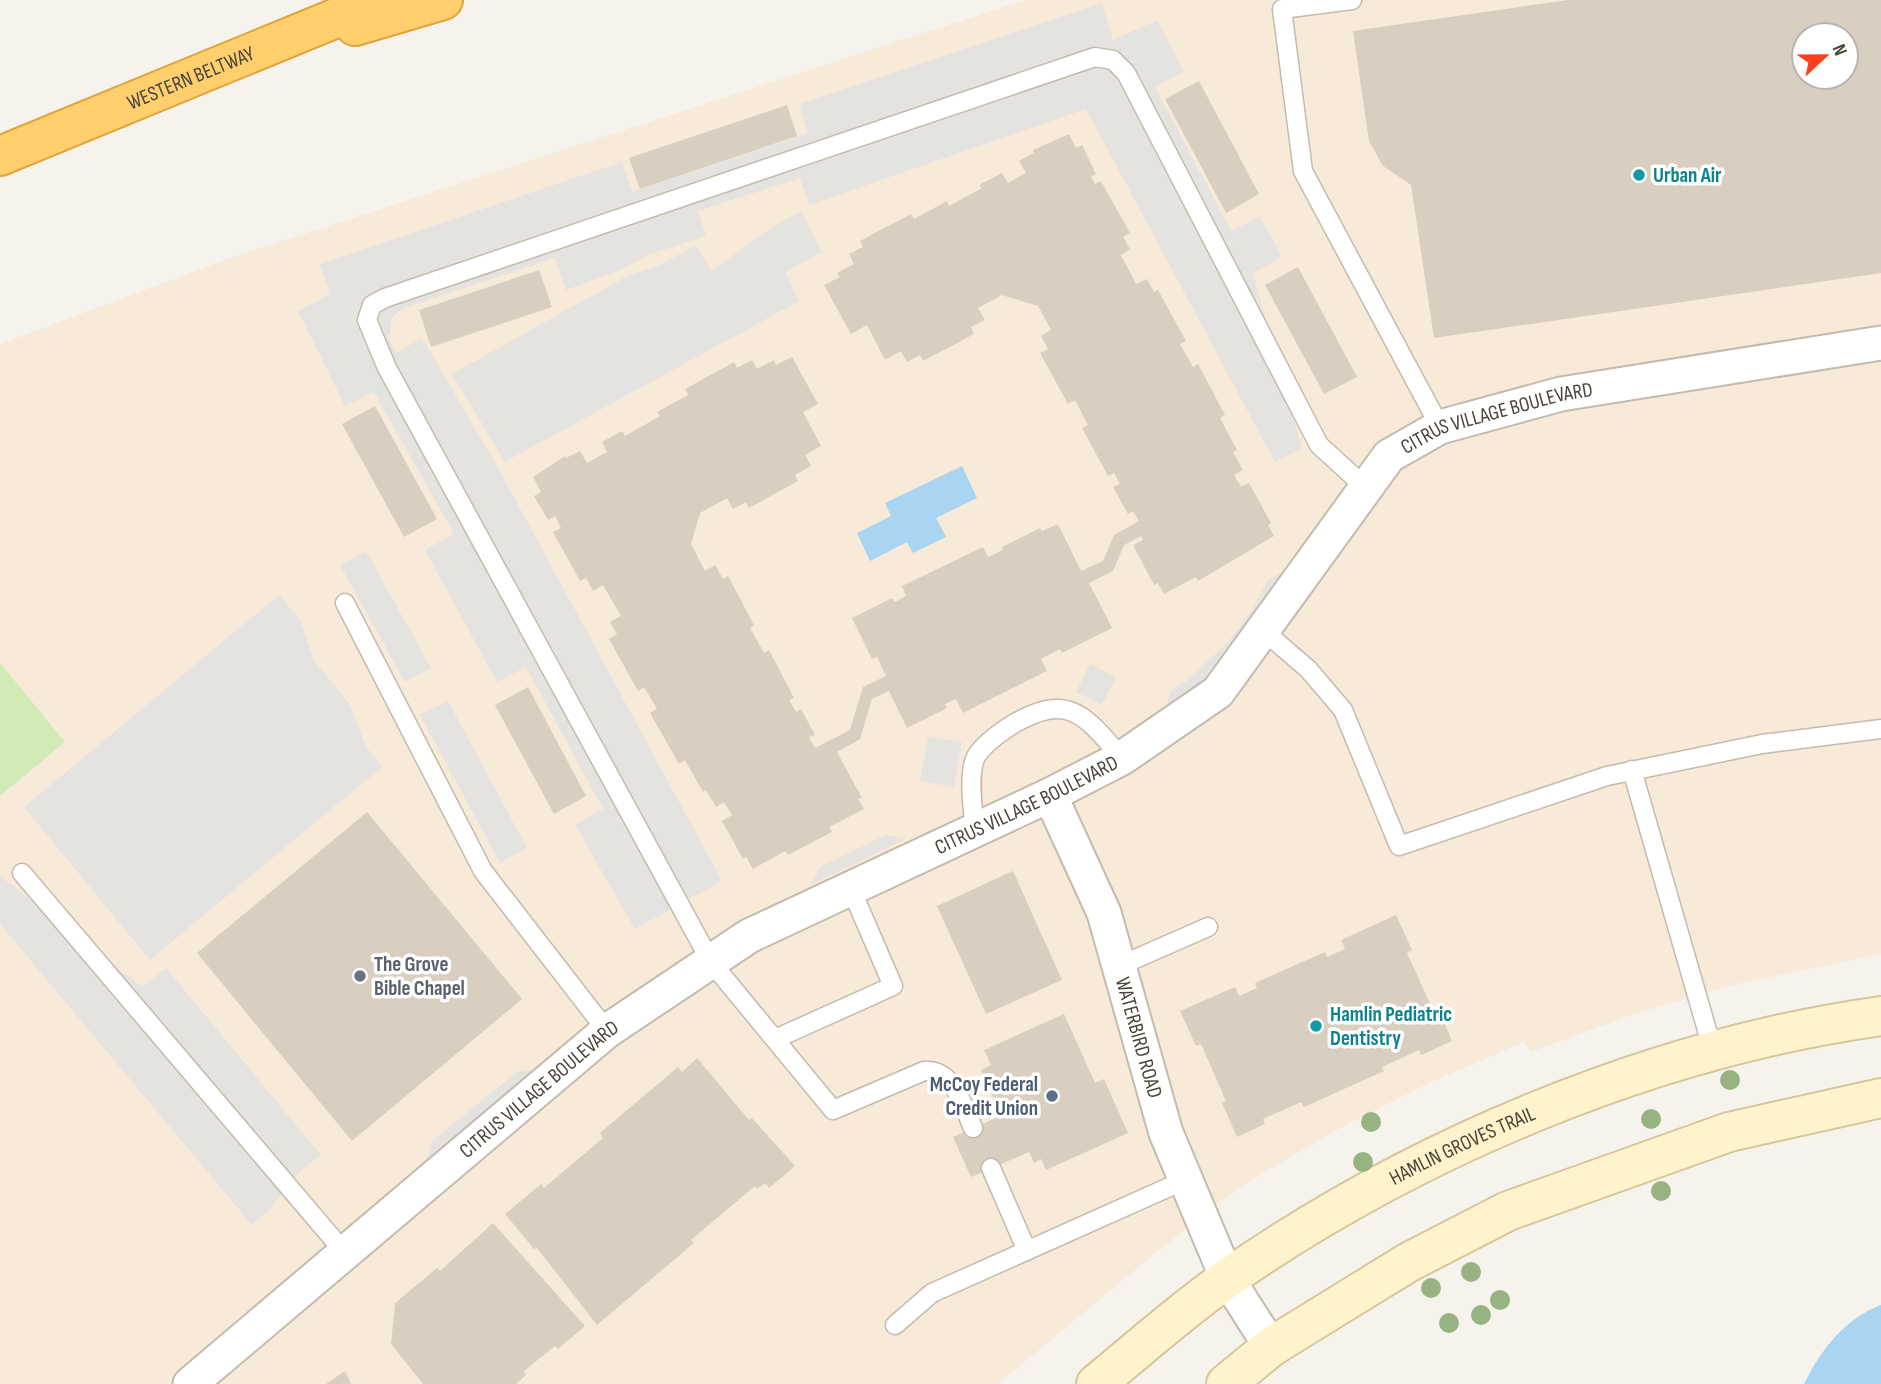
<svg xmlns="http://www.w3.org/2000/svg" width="1881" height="1384" font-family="'Sofia Sans Condensed',sans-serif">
	<rect width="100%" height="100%" fill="#f6f3ec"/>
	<path fill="#f7ead8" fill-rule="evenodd" d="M1025,0H1881V954L1741,983L1634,1014L1531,1052L1524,1042L1429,1083L1340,1128L1246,1183L1159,1250L998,1384H0V344L236,256ZM1804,35H1846V77H1804Z"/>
	<path fill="#d2eab5" d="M0,663L65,742L0,796Z"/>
	<path fill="#e5e3e0" d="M1102,3L1113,40L1157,20L1184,72L1155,87L1231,231L1260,216L1282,257L1253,273L1302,448L1275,462L1086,109L809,205L800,178L698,211L706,236L648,255L623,269L566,290L555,258L402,309L392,318L389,339L396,353L422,338L497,466L722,881L635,929L575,825L603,809L526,667L497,682L425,550L454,534L374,392L345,406L298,311L330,294L320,264L622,162L632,192L808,133L799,104Z
		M801,211L822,252L785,272L799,301L505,462L452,374L627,276L660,265L696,245L711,271L774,226Z
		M366,551L431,668L405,682L340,565Z
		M1286,571L1220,669L1190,695L1166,709L1170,691L1188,680L1229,641L1253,609L1268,580Z
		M279,595L301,621L314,661L350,704L365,745L382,767L150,960L24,807Z
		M1090,664L1116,677L1102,705L1076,692Z
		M448,701L527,848L500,863L420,715Z
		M928,736L962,742L954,787L920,781Z
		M886,835L905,839L811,885L820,867Z
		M0,876L142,987L166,968L321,1155L300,1171L271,1208L252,1225L0,924Z
		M538,1070L427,1161L432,1141L518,1071Z"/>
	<path fill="#a9d4f2" d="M962,466L977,498L936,518L946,537L913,553L907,542L870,561L857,533L891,516L885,503Z
		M1881,1305V1384H1804C1821,1350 1844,1319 1881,1305Z"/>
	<path fill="#d8cfc1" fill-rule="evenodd" d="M1568,0H1881V273L1434,338L1411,185L1383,166L1369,141L1353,31ZM1804,35H1846V77H1804Z
		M1199,81L1259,194L1226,213L1165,99Z
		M787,105L797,136L640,189L629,158Z
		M1069,134L1076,148L1082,145L1096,174L1091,177L1095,184L1101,181L1130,233L1123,237L1130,249L1121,255L1136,284L1147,279L1154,292L1158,290L1186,341L1180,344L1193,367L1198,364L1225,415L1220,418L1237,450L1233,452L1243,470L1234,475L1241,487L1249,483L1271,523L1268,525L1274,536L1198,581L1196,577L1164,594L1158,583L1154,585L1133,545L1143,540L1141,536L1124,545L1113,571L1089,583L1112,628L1062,653L1060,649L1041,659L1047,671L963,713L956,699L945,704L947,708L907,728L889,691L872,699L860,739L837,752L862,798L858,799L864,809L829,827L832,832L788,855L785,851L753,869L746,857L743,859L722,821L732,815L724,802L716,807L706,790L703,792L685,760L679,764L650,713L657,709L644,687L638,691L609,639L617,634L610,622L621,616L603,585L593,591L586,578L580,581L553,532L561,528L555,516L548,520L534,496L541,492L533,477L565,456L566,458L580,451L587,463L607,452L602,442L622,431L625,436L660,416L657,412L688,395L685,389L734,362L737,368L752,360L757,369L774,360L776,365L792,357L818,404L803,412L821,446L805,455L811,466L795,475L798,481L749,508L746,502L733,509L727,498L700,513L691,544L705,571L715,565L723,579L728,576L754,625L750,628L764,653L769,650L794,698L789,700L796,712L801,709L815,735L809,737L815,748L850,730L863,687L886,676L877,657L872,659L852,618L892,598L895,602L906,596L902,586L983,547L988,557L1003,550L1002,547L1040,528L1042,531L1058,524L1081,571L1103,561L1114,535L1139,521L1133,511L1128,514L1113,487L1120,484L1114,473L1108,476L1082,428L1088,425L1075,400L1068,404L1040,353L1048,349L1041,336L1051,330L1038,306L1002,295L978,308L985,320L971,327L974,334L923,361L920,355L907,362L901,351L885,360L867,325L851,334L824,285L840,277L837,273L854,264L849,254L863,247L860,241L911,214L914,219L947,201L949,206L982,188L979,185L1002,173L1008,183L1026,173L1019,161L1034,153L1033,150Z
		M1298,267L1357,377L1324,394L1265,285Z
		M539,270L552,307L431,347L419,310Z
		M375,406L437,519L404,537L342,424Z
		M528,687L586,796L554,814L495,705Z
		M367,812L522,999L352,1141L197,953Z
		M1013,871L1062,980L986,1014L937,906Z
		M1396,915L1412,950L1407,953L1432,1008L1437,1006L1452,1041L1421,1055L1419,1050L1382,1067L1384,1071L1304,1107L1301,1102L1263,1119L1265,1124L1237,1137L1222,1103L1226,1101L1201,1044L1196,1046L1180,1011L1235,987L1239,996L1257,988L1255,983L1325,952L1327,957L1345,949L1341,940Z
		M1064,1014L1095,1083L1104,1079L1128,1133L1046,1170L1041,1159L1034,1163L1029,1152L971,1177L953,1137L1012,1111L1010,1108L1000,1113L981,1070L991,1065L984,1050Z
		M697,1058L749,1120L752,1118L795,1166L769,1188L765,1183L757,1189L755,1186L691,1240L694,1243L597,1325L537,1248L534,1249L505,1214L541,1184L544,1188L603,1138L600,1133L678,1067L682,1072Z
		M493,1223L585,1326L558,1349L555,1346L524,1371L526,1375L516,1384H423L391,1344L395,1303L437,1268L440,1271Z
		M345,1371L351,1384H326Z"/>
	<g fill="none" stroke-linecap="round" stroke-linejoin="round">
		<defs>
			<path id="service" d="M1352,0L1282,9L1303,171L1440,427
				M345,603L483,871L607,1031
				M1265,632L1308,669L1343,710L1399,846L1607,776L1762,744L1881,729
				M1632,770L1713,1051
				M975,830C973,811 967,771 977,755C986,742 1002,731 1015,723C1070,692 1085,716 1122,758
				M22,873L345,1253
				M1119,966L1208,927
				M775,1039L893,986L851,889
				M973,1128C962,1104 954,1069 924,1071L833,1110L711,962L387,368L367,320L372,305L385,298L1095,57L1113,60L1126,73L1319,445L1365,487
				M991,1168L1027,1251
				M895,1325L932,1293L1185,1180"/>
			<g id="minor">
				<path id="s1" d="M1050,795L1104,913L1166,1133L1227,1278L1271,1347"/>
				<path id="s2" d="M190,1384L607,1031L749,936L1050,795L1122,758L1218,692L1389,456L1440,427L1561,394L1881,343"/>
			</g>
			<g id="secondary">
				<path id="s3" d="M1096,1384C1139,1349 1182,1310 1228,1278C1417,1147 1653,1048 1881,1016"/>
				<path d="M1226,1384L1271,1347L1352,1297L1409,1262L1508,1211L1729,1132L1881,1098"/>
			</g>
			<g id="motorway">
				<path d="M355,26L443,0"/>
				<path id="s4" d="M0,156L380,0"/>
			</g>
		</defs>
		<use href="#service" stroke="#c2bbae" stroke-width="21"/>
		<use href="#minor" stroke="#c2bbae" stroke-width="37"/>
		<use href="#secondary" stroke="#d6c79b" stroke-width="42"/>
		<use href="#motorway" stroke="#e0a43c" stroke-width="42"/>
		<use href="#service" stroke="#fff" stroke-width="18"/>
		<use href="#minor" stroke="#fff" stroke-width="33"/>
		<use href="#secondary" stroke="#fff3cd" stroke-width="38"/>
		<use href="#motorway" stroke="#ffcf6e" stroke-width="38"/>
	</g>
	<g fill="#97b381">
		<circle cx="1730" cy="1080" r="10"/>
		<circle cx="1651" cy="1119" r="10"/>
		<circle cx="1371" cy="1122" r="10"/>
		<circle cx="1363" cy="1162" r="10"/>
		<circle cx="1661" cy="1191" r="10"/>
		<circle cx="1471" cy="1272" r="10"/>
		<circle cx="1431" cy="1288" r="10"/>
		<circle cx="1500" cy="1300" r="10"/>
		<circle cx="1481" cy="1315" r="10"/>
		<circle cx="1449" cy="1323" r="10"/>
	</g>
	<g fill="#0f9aa8" stroke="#fff" stroke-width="2.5">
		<circle cx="1639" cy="175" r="7"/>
		<circle cx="1316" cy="1026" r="7"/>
	</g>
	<circle fill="#6b7280" stroke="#fff" stroke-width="2.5" cx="360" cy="976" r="7"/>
	<circle fill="#5c6f8a" stroke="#fff" stroke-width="2.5" cx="1052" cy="1096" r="7"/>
	<g text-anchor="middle" stroke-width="7" stroke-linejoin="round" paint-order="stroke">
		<g font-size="21" fill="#4b4439" stroke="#fff">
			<text dy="7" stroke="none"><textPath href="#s4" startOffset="206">WESTERN BELTWAY</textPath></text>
			<text dy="7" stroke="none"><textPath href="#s2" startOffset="1654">CITRUS VILLAGE BOULEVARD</textPath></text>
			<text dy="7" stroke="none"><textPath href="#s2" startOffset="1024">CITRUS VILLAGE BOULEVARD</textPath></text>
			<text dy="7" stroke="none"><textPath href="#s1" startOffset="259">WATERBIRD ROAD</textPath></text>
			<text dy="7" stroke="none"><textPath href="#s2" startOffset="457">CITRUS VILLAGE BOULEVARD</textPath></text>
			<text dy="7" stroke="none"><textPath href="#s3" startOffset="439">HAMLIN GROVES TRAIL</textPath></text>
		</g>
		<g font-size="21" font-weight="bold" fill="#0d838f" stroke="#fff" text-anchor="start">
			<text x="1653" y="182">Urban Air</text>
			<text x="1330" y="1021">Hamlin Pediatric<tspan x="1330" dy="24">Dentistry</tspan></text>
		</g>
		<g font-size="21" font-weight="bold" fill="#5b616d" stroke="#fff" text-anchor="start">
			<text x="374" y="971">The Grove<tspan x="374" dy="24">Bible Chapel</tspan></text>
		</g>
		<g font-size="21" font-weight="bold" fill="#4e5e75" stroke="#fff" text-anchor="end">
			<text x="1038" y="1091">McCoy Federal<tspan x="1038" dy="24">Credit Union</tspan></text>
		</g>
	</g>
	<g transform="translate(1825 56) rotate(68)"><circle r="33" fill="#ffffff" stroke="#b7b4b0" stroke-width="2"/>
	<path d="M0-5L12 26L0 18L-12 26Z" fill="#fc3f1d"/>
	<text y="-10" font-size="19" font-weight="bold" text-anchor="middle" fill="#4b4439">N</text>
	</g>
</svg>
